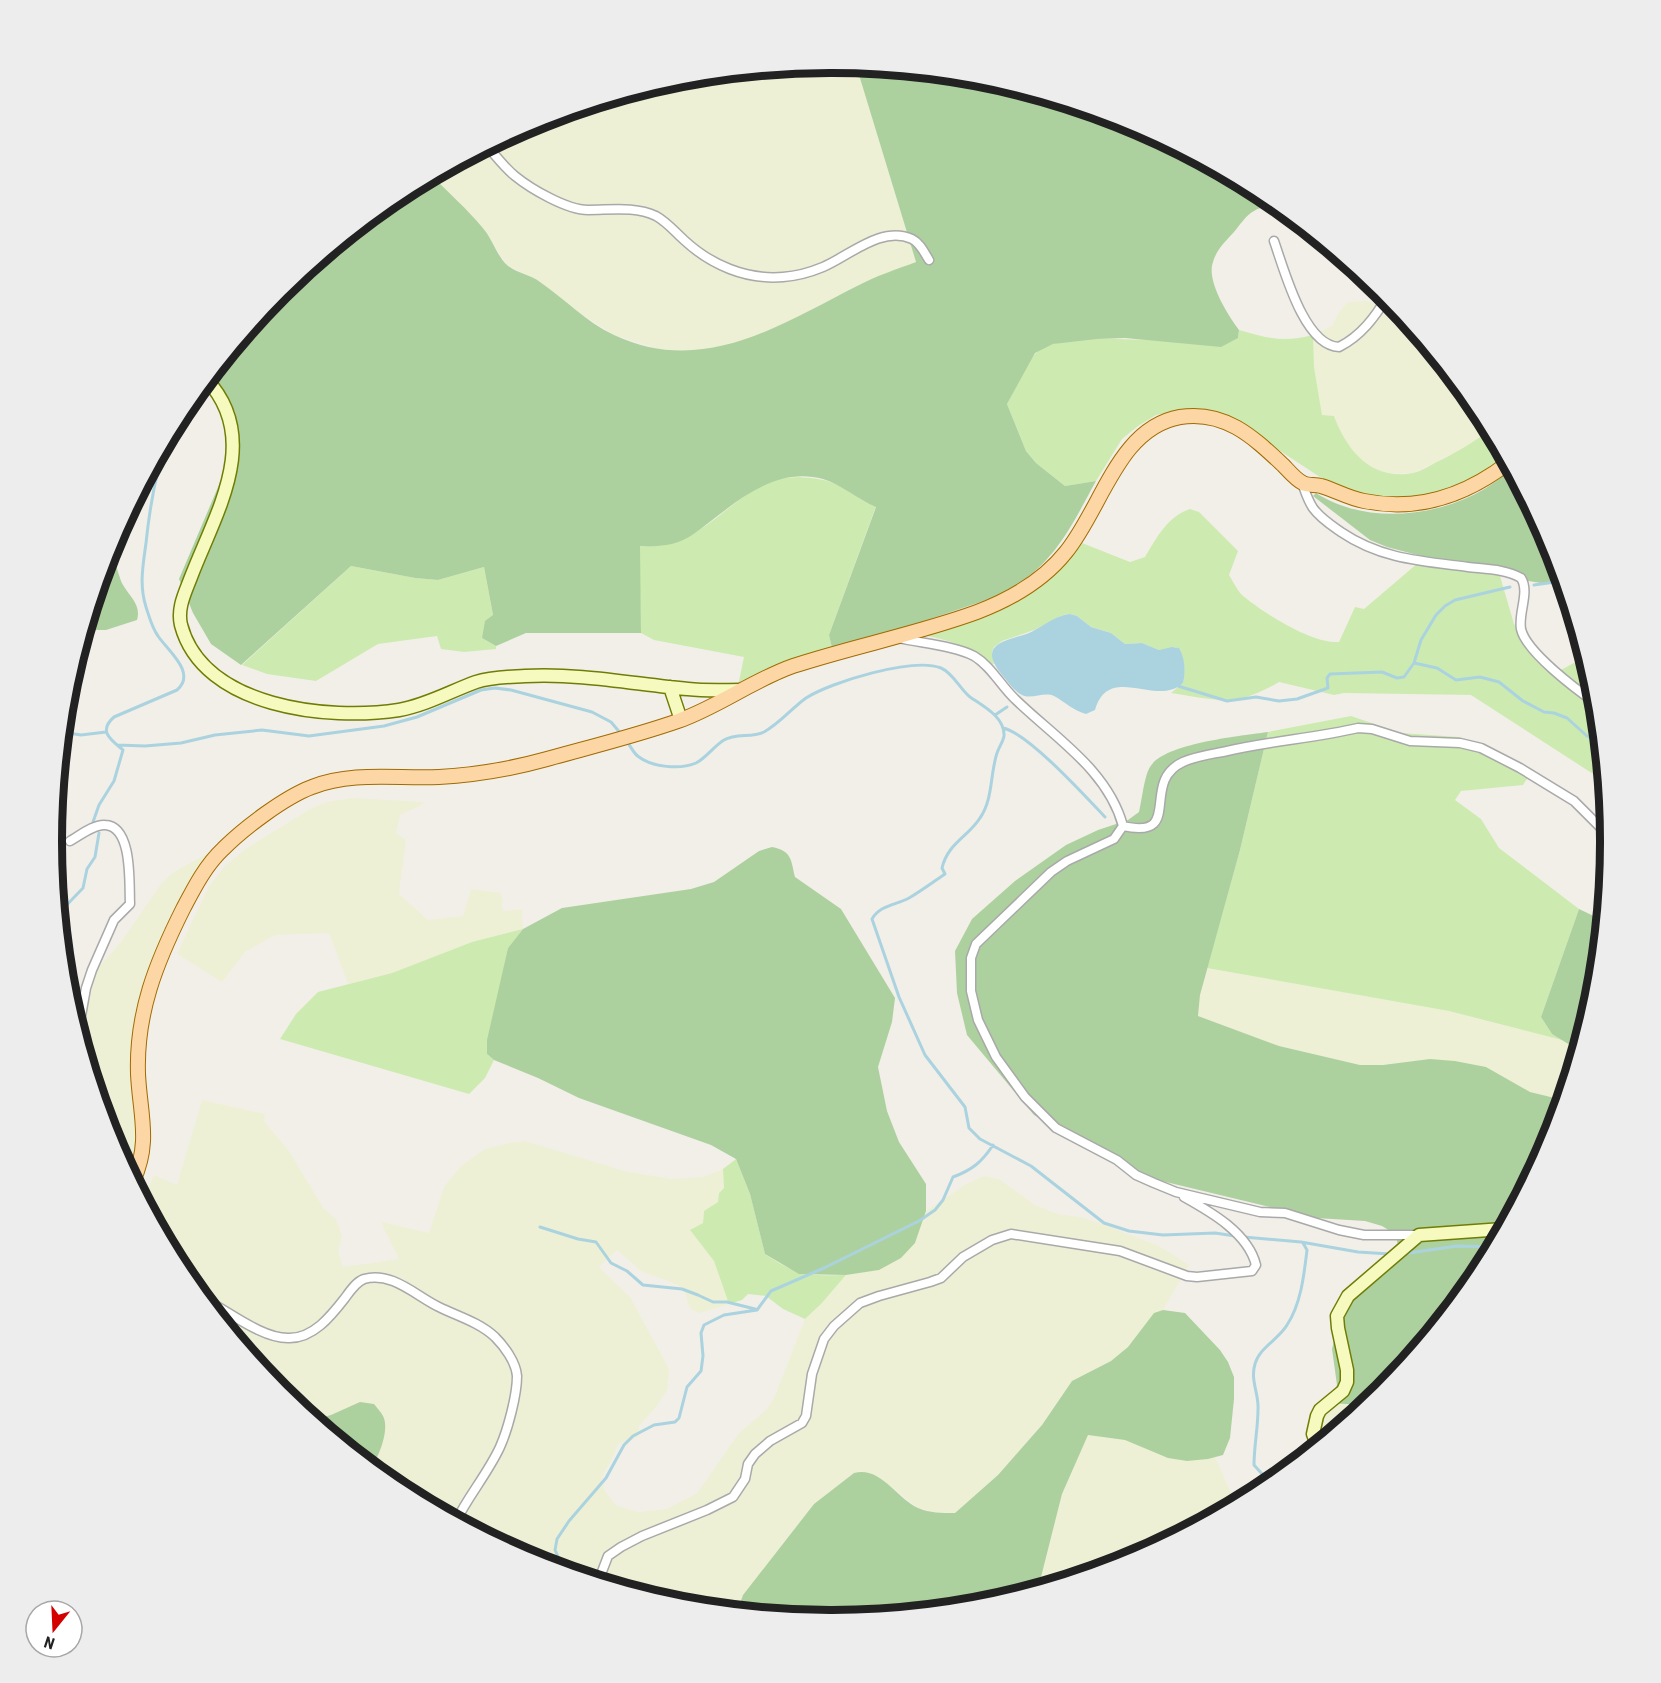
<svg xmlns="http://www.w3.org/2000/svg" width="1661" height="1683" font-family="'Roboto Condensed',sans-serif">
	<rect width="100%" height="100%" fill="#f2efe9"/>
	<path fill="#eef0d5" d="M831,62L856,65L916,262L860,284L784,324L744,341L719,348L685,351L662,350L614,335L572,308L539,281L507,265L483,228L431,175L533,121L679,77Z
		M1386,296L1479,409L1490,429L1474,443L1414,473L1391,474L1378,470L1357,457L1342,436L1334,416L1322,415L1314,367L1313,335L1332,326L1339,312L1348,302L1366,301L1380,305Z
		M352,798L424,802L420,806L400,815L396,833L406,840L399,894L428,920L463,916L471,889L501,893L503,911L522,909L523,929L472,942L392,973L348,984L329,933L275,935L245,952L222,982L177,954L209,886L224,867L244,850L310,809L326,802Z
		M212,851L199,879L144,1018L138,1185L136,1188L110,1139L77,1030L84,986L99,966L98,968L121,942L161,884L172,873Z
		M1207,968L1449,1011L1562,1040L1578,1050L1563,1100L1530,1092L1486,1067L1360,1065L1279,1046L1198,1016L1200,995Z
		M202,1100L265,1114L264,1121L289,1151L324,1209L336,1219L342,1236L338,1251L343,1267L399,1259L383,1227L382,1222L429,1233L444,1187L461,1166L485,1149L509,1143L525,1141L628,1172L672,1179L703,1177L723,1169L724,1188L719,1193L718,1202L704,1211L703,1223L690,1230L714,1261L729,1304L700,1313L692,1310L688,1304L685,1292L678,1285L641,1271L617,1250L599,1267L630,1297L669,1369L667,1390L656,1407L639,1426L638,1437L618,1444L611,1461L601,1478L606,1493L617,1506L639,1512L667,1509L697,1493L739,1433L767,1409L775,1396L805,1319L821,1304L846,1275L878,1270L915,1243L926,1211L966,1184L984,1176L999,1179L1035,1205L1058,1214L1080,1217L1097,1222L1159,1246L1189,1265L1163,1310L1154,1314L1128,1347L1111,1361L1072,1381L1042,1425L998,1475L955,1513L934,1512L916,1507L882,1479L861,1471L854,1473L814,1504L743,1595L737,1612L678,1606L532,1562L397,1489L371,1468L379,1456L331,1415L312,1420L279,1392L182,1274L143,1200L154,1175L177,1185Z
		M1325,1403L1364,1404L1367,1405L1318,1445L1311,1412Z
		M1088,1434L1125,1440L1145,1447L1208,1459L1215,1457L1232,1495L1241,1502L1128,1562L1038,1589L1062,1494Z"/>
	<path fill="#cdebb0" d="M1239,330C1267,338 1284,343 1313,335L1314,367L1322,415L1334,416C1347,451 1372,481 1413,473C1423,471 1433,463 1443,459C1460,450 1475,442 1490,429L1504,456L1476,476L1438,492L1398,499L1364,496L1332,485L1259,437L1178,411L1156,415L1138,426L1122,439L1096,481L1065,486L1036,463L1026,451L1007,404C1013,394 1029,358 1037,352C1061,333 1124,340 1155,340C1182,341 1210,339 1238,338Z
		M798,477C814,478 828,479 841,487C853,494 863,501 876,506L829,635L833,652L770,685L763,682L738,686L744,657L654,640L641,633L639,546C695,551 721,506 766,483C776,478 788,478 798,477Z
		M1190,509L1199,512L1238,551L1229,575C1233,581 1237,590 1242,595C1262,612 1312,644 1339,642L1355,607L1364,609L1425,557L1498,569L1514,624L1557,672L1585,657L1595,690L1604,781L1471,695L1344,693L1334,695L1279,682C1235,708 1218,700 1171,693L1183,683C1186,669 1185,659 1176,647L1159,650L1142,643L1125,644L1111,633L1091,627L1077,616L1070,614L1063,615L1034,630L1002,641L994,647L992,652L994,664C977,661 978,655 965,648C952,641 937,638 923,635L1002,605L1077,541L1130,562L1145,557C1157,537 1168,516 1190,509Z
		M351,566L415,578L438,580L484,567L493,615L482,638L496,646V649L464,652L441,649L437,636L378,644L316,681L267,674L242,665Z
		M1351,716L1401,733L1459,737L1522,768L1530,774L1523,785L1461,791L1455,800L1481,819L1499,848L1579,909L1541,1017L1552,1034L1562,1040L1449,1011L1207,968L1240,850L1268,732Z
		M523,929L508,948L487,1054L494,1060L485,1078L469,1094L280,1039L296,1014L318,992L392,973L472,942Z
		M736,1159L750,1194L765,1254C798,1276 807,1276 846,1275L821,1304L805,1319L783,1309L766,1296L748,1294L742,1300L729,1304L714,1261L690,1230L703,1223L704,1211L718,1202L719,1193L724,1188L723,1169Z"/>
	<path fill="#add19e" d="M856,65L983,77L1018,88L1023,95L1032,100L1045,102L1059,100L1129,121L1264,194L1281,207C1272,210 1263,205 1254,211C1246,215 1240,225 1234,232C1226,241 1216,250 1213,262C1206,281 1228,315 1239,330L1238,338L1221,347L1125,338L1097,339L1053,344L1035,353L1007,404L1026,451L1036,463L1065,486L1096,481C1067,534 1052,569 995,597L833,652L829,635L876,507C857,499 842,485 823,479C777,467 741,498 707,524C697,532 685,541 672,544C661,546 650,547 640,546L641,633H526L496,646L482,638L485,621L493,615L484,567L438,580L415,578L351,566L241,665L211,644L193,613L179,579L238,440L235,412L209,376L280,290L398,193L431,175C448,192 467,209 482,227C492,238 497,256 507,265C516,273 531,275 540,282C565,299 586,322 614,335C703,377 780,325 857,286C876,276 897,269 916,262Z
		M1511,469L1551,544L1562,582L1547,584L1523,580L1504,570L1425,557L1387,547L1370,540L1313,496L1316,493C1373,530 1463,515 1511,469Z
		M111,542C114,555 116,568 121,581C127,595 142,603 137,620L106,630H84Z
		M1268,732L1240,850L1200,995L1198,1016L1279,1046L1360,1065H1383L1430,1059L1455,1061L1486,1067L1530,1092L1563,1100L1551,1140L1478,1275L1381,1393L1367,1405L1325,1403L1329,1400L1337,1385L1332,1349L1340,1316L1353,1298L1368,1283L1396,1264L1400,1252L1395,1234L1382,1226L1365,1221L1316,1218L1145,1177L1086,1139L1052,1125L1034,1115L967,1035L957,993L955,951L972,919L1015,881L1066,845L1098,830L1128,820L1139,812C1142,800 1144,777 1150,767C1164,743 1241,736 1268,732Z
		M772,847C792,851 791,860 795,877L841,909L895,998L892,1022L878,1067L887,1111L899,1142L926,1184V1211L915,1243L901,1258L879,1270L846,1275L799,1274L765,1254L750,1194L736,1159L711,1145L579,1098L538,1078L494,1060L487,1054V1040L508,948L523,929L562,908L691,889L714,882L759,851Z
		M1579,909L1602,920L1595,994L1578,1050L1552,1034L1541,1017Z
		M1163,1310L1185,1313L1220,1350L1228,1362L1234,1377V1399L1230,1438L1223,1455L1208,1459L1187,1461L1168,1458L1125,1440L1088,1435L1062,1494L1038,1589L982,1606L830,1621L737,1612L743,1595L814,1504L854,1473C881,1466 897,1499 918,1508C930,1513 942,1513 955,1513L998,1475L1042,1425L1072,1381L1111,1361L1128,1347L1154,1313Z
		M360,1402L374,1404C377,1408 381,1412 383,1416C390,1429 379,1457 371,1468L312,1420L331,1415Z"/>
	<path fill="#aad3df" d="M1070,614L1077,616L1091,627L1111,633L1125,644L1142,643L1159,650L1172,647L1179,648C1185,658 1186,672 1183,683C1157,708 1109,662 1095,710L1086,714C1074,711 1065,702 1054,696C1044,691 1032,700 1022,695C1014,691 1008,682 1002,675C982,650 994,643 1020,636C1038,632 1051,616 1070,614Z"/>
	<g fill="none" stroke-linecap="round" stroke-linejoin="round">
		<path stroke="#aad3df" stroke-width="3" d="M1534,585L1562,581
			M1414,663L1437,668L1456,680L1480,677L1499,682L1523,701L1544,712L1554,713L1567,718L1587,736L1600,743
			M1178,686L1227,701L1256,697L1279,701L1297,699L1328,688L1327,678L1330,674L1382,672L1397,678L1404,677L1414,663L1421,640L1436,615L1445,606L1455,600L1510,587
			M995,715L1007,707
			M1003,728C1028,733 1085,796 1105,817
			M62,732L81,735L106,732
			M628,743C631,747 634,754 639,757C652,767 680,770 696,763C706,758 714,746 724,740C736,733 751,738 764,732C779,724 792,708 806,698C831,682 913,657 941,668C953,673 960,689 970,697C983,706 1005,717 1004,736C1003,742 999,747 997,753C990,774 993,800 980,818C968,837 948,843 942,868L945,874C933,882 921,891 909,898C896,905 880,905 872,919L899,997L925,1055L965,1107L969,1128L980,1139L1031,1166L1104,1223L1129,1231L1163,1235L1215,1233L1235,1236
			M117,745L145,746L181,743L215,735L262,730L309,736L384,726L417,717L481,690L495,688L511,690L592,712L611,722L622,735
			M93,822L99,805L114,781L123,750C110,739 98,731 114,717L177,690C197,673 168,651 158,636C152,628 149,616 146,607C139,585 143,565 146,543C150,504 156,471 168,435
			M58,914L83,888L87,869L95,857L99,833
			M540,1227L578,1239L596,1242L611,1263L627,1271L643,1285L682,1289L698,1295L713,1302H727L755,1309
			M1244,1237L1301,1242L1358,1252L1390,1254
			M1402,1254L1457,1246L1493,1247
			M1271,1484L1254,1465C1254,1446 1258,1428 1258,1409C1259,1394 1250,1380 1255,1364C1259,1348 1279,1339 1287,1325C1301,1304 1304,1275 1307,1250L1303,1243
			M565,1572L555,1550L557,1539L569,1521L606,1478L624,1445L633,1436L654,1425L675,1422L679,1418L687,1387L701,1371L703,1356L701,1333L704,1325L724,1315L757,1310L771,1291L824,1268L919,1221L935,1210L943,1200L953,1177C972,1170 982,1162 993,1145"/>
		<defs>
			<path id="street" d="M487,146C496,156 504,167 515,176C531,189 567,210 588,210C611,210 635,206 656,216C667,222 675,232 684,240C711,265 746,280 783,277C797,276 811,272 823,267C849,256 882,225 912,239C920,243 924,252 929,260
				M1274,241C1284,269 1304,346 1339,347C1361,336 1375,317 1387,297
				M1302,483C1305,491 1308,501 1313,508C1320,518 1331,525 1341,532C1381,559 1421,561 1468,567C1485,569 1506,569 1521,578C1530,592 1518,613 1521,629C1526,652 1577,690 1597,704
				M899,638C920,643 956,646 974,656C991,666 1001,686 1015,699C1055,738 1108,770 1123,826L1114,839L1067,861L1051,872L976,944L971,958V991L978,1020L996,1057L1025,1097L1056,1128L1117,1160L1136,1175L1154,1183L1176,1192L1260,1212L1285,1213L1339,1230L1364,1235H1419
				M1123,826C1185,840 1139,782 1183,762C1196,756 1213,754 1227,751C1270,741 1315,738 1358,728L1372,729L1410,741L1460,743L1481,748L1520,768L1574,801L1605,832
				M70,841C79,836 94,824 105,825C133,826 129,884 130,904L114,920L92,970L86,988L78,1033
				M202,1298C226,1309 260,1338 288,1338C313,1339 331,1316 345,1298C350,1291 356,1282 364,1279C392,1271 416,1296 439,1307C457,1316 479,1322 495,1337C504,1346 516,1362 517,1376C517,1395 508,1429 500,1447C488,1473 469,1495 456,1521
				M598,1582L608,1556L621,1547L642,1536L707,1510L733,1497L745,1479L748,1464L755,1454L770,1441L802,1423L806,1416L812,1374L824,1339L834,1326L860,1303L879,1296L930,1282L941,1278L963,1257L992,1240L1011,1234L1120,1251L1187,1276L1197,1277L1252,1271L1256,1265C1248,1233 1211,1212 1184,1197"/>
			<path id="secondary" d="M206,379C263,439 215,514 191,577C185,593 177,608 181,625C203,708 329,721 399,710C427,705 451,691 476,682C491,677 509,677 525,676C580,673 634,684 688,689C706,691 724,690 742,690
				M670,687L681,720
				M1317,1445L1313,1434L1317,1416L1320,1410L1343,1391L1347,1382V1370L1338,1328L1337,1316L1348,1296L1419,1235L1503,1229"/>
			<path id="primary" d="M133,1181C151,1142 140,1115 138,1074C136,1013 156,963 183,909C194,888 205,866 223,849C244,828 285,797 312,787C352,771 398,779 439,777C476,775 511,769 547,759C590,747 635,736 678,721C718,707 753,680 793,666C854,646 917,634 977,612C1011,599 1043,581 1066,552C1102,508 1118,428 1180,417C1225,410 1253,437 1283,465C1288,470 1296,480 1303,483C1308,486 1315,484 1321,486C1335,490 1348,498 1364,501C1418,512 1465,496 1508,463"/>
		</defs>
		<use href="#street" stroke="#a9a9a9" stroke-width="11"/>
		<use href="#secondary" stroke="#707d05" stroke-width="15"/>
		<use href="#primary" stroke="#a06b00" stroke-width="16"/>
		<use href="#street" stroke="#fff" stroke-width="8"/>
		<use href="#secondary" stroke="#f7fabf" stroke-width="12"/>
		<use href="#primary" stroke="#fcd6a4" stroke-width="14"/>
	</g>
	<path d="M0 0H1661V1683H0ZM830 73H832A768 768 0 0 1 1600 841V842A768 768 0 0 1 832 1610H830A768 768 0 0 1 62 842V841A768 768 0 0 1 830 73Z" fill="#ededed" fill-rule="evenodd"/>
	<path fill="none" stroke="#222" stroke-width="8" d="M830 73H832A768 768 0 0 1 1600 841V842A768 768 0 0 1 832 1610H830A768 768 0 0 1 62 842V841A768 768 0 0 1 830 73Z"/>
	<g transform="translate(54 1629) rotate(198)"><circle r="28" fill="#ffffff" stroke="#a7a7a7" stroke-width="1.5"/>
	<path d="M0-4.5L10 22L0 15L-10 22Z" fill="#d40000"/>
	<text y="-9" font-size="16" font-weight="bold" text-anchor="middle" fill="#222222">N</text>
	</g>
</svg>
